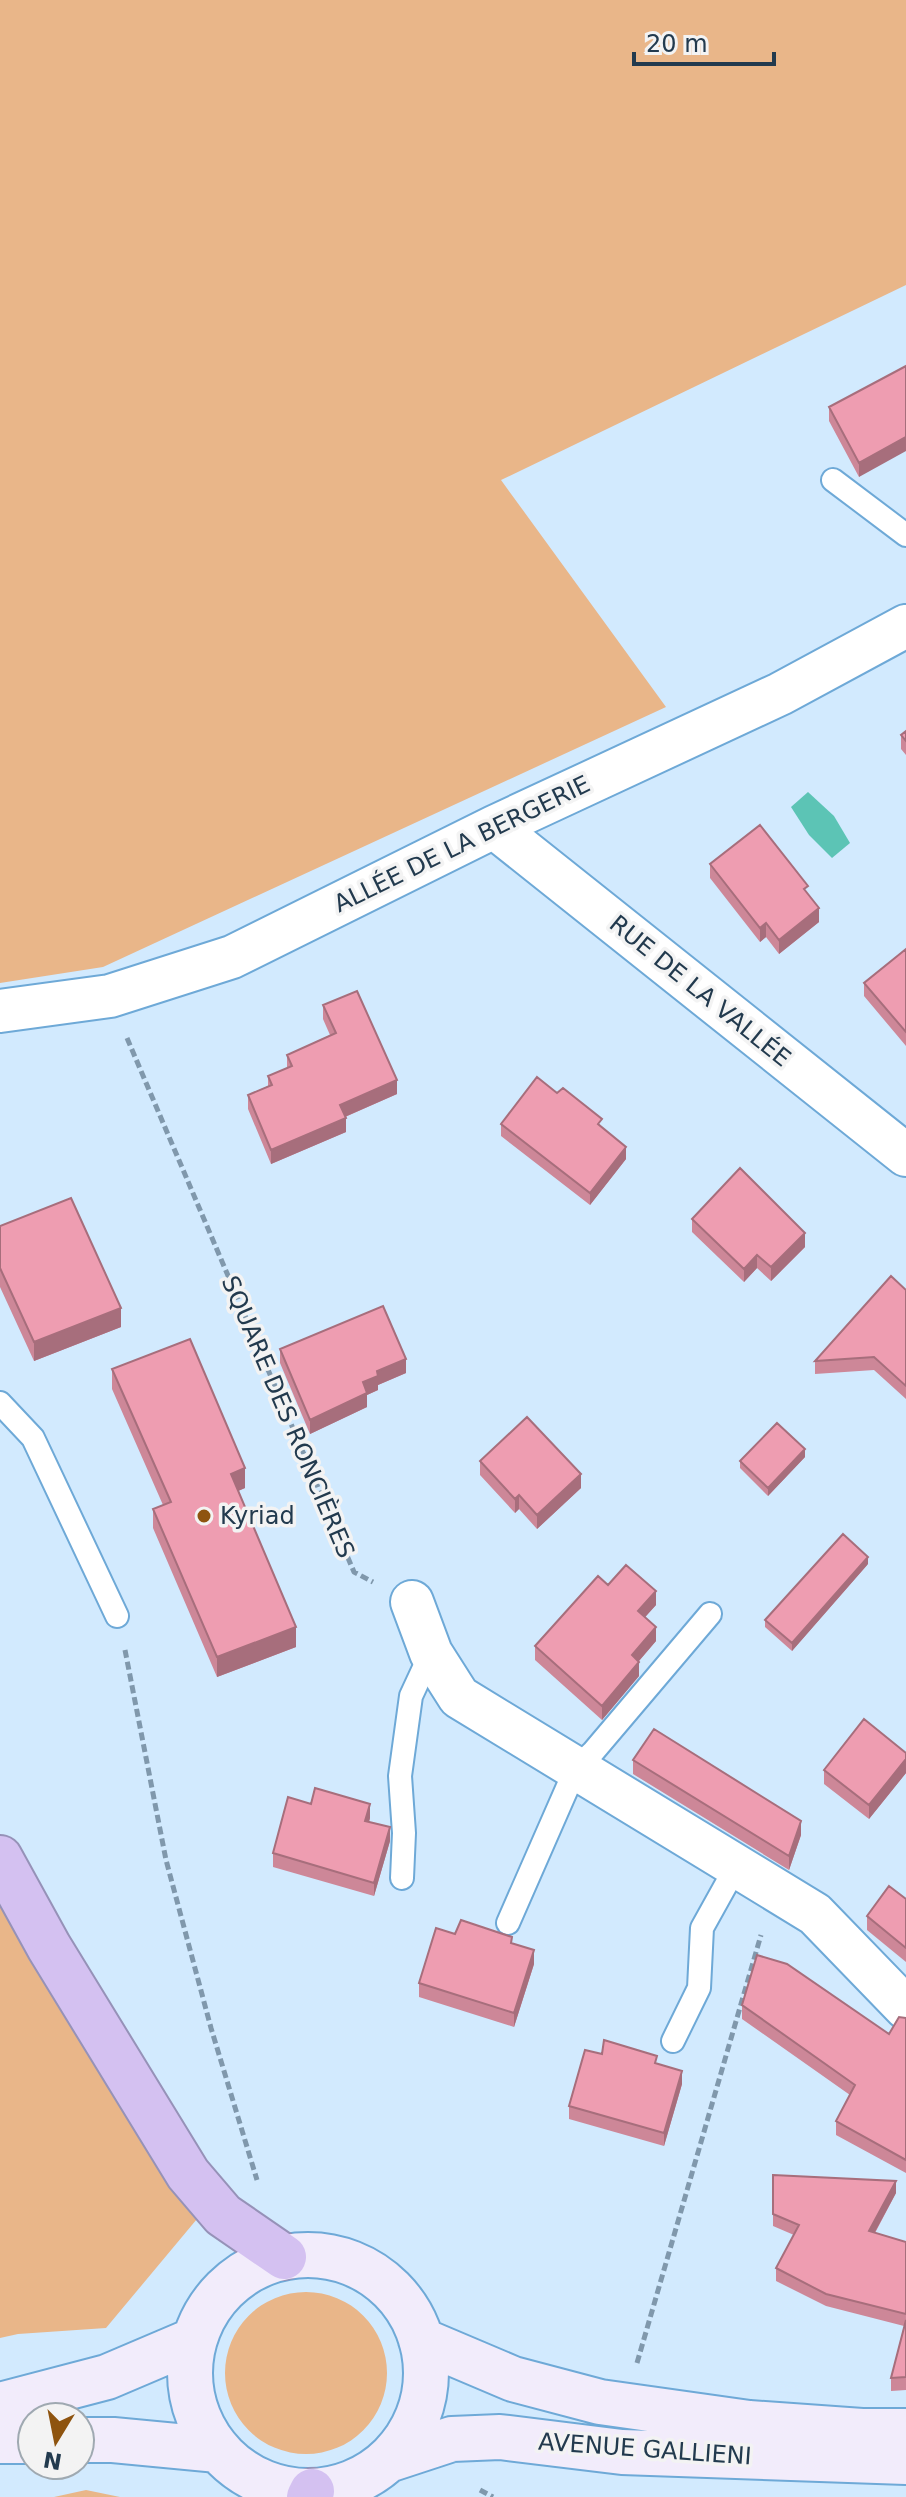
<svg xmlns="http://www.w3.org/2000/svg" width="906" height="2497" font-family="'DejaVu Sans',sans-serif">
	<rect width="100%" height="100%" fill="#d2eafe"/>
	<path fill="#e9b689" d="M0,0H906V285L501,480L666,707L103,967L0,983Z
		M0,1894L202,2213L106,2328L18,2334L0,2338Z
		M225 2373a81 81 0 1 1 162 0a81 81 0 1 1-162 0Z
		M86,2490L120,2497H54Z"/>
	<path fill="#5cc4b5" d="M808,792L834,816L850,843L832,858L809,835L791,807Z"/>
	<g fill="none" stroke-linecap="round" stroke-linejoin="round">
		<defs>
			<path id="lane" d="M833,480L906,535
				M0,1403L33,1438L117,1616
				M402,1878L404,1833L400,1776L411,1696L431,1653
				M508,1923L576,1768L593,1752L710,1614
				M673,2041L699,1988L702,1928L737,1865"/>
			<path id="street" d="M494,827L906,1155
				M0,1011L110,996L232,957L494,827L780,694L906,626
				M412,1602L431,1653L459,1697L815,1914L906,2008"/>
			<path id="secondary" d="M190 2373a118 118 0 1 1 236 0a118 118 0 1 1-236 0Z
				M421,2340L513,2379L600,2402L749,2423L862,2431H906
				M0,2405L107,2377L194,2340
				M80,2440H113L218,2450
				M0,2441H32
				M388,2460L452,2439L500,2437L622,2452L906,2462"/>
			<path id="highway" d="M0,1858L49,1947L188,2174L223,2215L284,2257
				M309,2497L312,2491"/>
		</defs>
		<use href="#lane" stroke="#6ea9d7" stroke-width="26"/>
		<use href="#street" stroke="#6ea9d7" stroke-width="46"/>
		<use href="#secondary" stroke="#6ea9d7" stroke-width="48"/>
		<use href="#highway" stroke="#9692b8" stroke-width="48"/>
		<path stroke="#8098ac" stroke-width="5" stroke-dasharray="8 4" stroke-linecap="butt" d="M127,1038L354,1572L373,1582
			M125,1650L166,1860L211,2028L257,2180
			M637,2363L761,1935
			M480,2490L493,2497"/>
		<use href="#lane" stroke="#fff" stroke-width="22"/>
		<use href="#street" stroke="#fff" stroke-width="42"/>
		<use href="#secondary" stroke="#f2ecfb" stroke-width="44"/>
		<use href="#highway" stroke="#d4c1f1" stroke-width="44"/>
	</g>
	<path fill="#cd8798" d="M906,366L859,477L829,421V407Z
		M906,731V755L901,749V735Z
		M710,864L808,894L819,922L779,954L766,937L760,942L710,878Z
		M906,949V1046L864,996V983Z
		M323,1005L397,1094L345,1117L346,1132L271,1164L248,1109V1095L268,1086V1076L287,1068V1055L330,1035L323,1019Z
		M501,1124L602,1128L626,1159L590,1205L501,1136Z
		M692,1219L805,1247L771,1281L757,1268L744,1282L692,1232Z
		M0,1226L121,1327L34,1361L0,1287Z
		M906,1290V1399L874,1370L815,1374V1361Z
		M280,1349L406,1373L378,1385V1390L367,1395V1407L310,1434L280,1363Z
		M112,1369L245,1488L238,1491L296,1647L217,1677L153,1528V1509L163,1505L112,1389Z
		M805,1457L768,1496L740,1468V1461Z
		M480,1461L581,1488L537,1529L519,1509L515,1513L480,1475Z
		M868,1564L792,1651L765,1627V1620Z
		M608,1585L656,1605L645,1617L656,1641L639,1661V1676L602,1720L535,1660V1646Z
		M906,1759V1773L869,1819L824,1784V1770Z
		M633,1760L801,1835L789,1870L633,1774Z
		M311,1804L370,1818L369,1822L390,1841L374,1896L273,1867V1853Z
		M906,1899V1962L867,1930V1916Z
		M455,1934L512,1943L534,1964L514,2027L419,1997V1983Z
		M742,2005L889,2034L906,2018V2173L836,2135V2121L850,2095L742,2019Z
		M602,2054L657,2063L682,2084L664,2146L569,2119V2106Z
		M773,2175L896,2193L875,2233L906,2242V2390L891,2391V2378L904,2326L826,2306L776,2281V2268L794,2235L773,2226Z"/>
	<path fill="#a76e7c" d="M906,437V451L859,477V463Z
		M819,908V922L779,954V940Z
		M766,923V937L760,942V928Z
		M397,1080V1094L340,1119V1105Z
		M346,1118V1132L271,1164V1150Z
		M626,1147V1159L590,1205V1193Z
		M805,1233V1247L771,1281V1267Z
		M757,1255V1268L744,1282V1269Z
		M121,1308V1327L34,1361V1342Z
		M406,1359V1373L378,1385V1390L367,1395V1407L310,1434V1420L377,1371Z
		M805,1449V1457L768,1496V1488Z
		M245,1468V1488L231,1494V1474Z
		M581,1474V1488L537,1529V1515Z
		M519,1495V1509L515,1513V1499Z
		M868,1557V1564L792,1651V1643Z
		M656,1591V1605L638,1625V1611Z
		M296,1627V1647L217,1677V1657Z
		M656,1627V1641L632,1669V1655Z
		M639,1662V1676L602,1720V1706Z
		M906,1759V1773L869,1819V1805Z
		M370,1804V1818L365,1835V1821Z
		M801,1821V1835L789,1870V1856Z
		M390,1827V1841L374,1896V1883Z
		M534,1950V1964L514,2027V2013Z
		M682,2071V2084L664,2146V2133Z
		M896,2181V2193L869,2243V2231Z"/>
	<path fill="#ee9db1" stroke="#a76e7c" stroke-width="2" d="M906,366V437L859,463L829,407Z
		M906,731V741L901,735Z
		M760,825L808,886L804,889L819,908L779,940L766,923L760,928L710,864Z
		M906,949V1032L864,983Z
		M357,991L397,1080L340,1105L346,1118L271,1150L248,1095L272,1085L268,1076L292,1066L287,1055L336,1033L323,1005Z
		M537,1077L557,1093L563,1088L602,1119L598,1124L626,1147L590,1193L501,1124Z
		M740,1168L805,1233L771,1267L757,1255L744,1269L692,1219Z
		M71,1198L121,1308L34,1342L0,1268V1226Z
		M891,1276L906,1290V1386L874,1357L815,1361Z
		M383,1306L406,1359L377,1371L378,1376L363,1382L367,1393L310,1420L280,1349Z
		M190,1339L245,1468L231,1474L296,1627L217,1657L153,1509L171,1502L112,1369Z
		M527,1417L581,1474L537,1515L519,1495L515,1499L480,1461Z
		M777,1423L805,1449L768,1488L740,1461Z
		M843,1534L868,1557L792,1643L765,1620Z
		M626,1565L656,1591L638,1611L656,1627L632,1655L639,1662L602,1706L535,1646L598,1576L608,1585Z
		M864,1719L906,1753V1759L869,1805L824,1770Z
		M654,1729L801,1821L789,1856L633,1760Z
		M315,1788L370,1804L365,1821L390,1827L374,1883L273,1853L288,1797L311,1804Z
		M889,1886L906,1899V1948L867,1916Z
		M461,1920L512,1937L511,1943L534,1950L514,2013L419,1983L436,1928L455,1934Z
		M757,1955L787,1964L889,2034L899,2017L906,2018V2160L836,2121L855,2085L742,2005Z
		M604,2040L657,2056L655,2063L682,2071L664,2133L569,2106L585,2050L602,2054Z
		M773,2175L896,2181L869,2231L906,2242V2314L826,2294L776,2268L799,2225L773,2214Z
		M906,2320V2377L891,2378Z"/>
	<circle fill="#8e540f" stroke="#f3f3f3" stroke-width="3" cx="204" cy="1516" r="8"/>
	<g text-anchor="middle" stroke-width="7" stroke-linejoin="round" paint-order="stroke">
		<g font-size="24" fill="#223a4e" stroke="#f3f3f3">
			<text transform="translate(462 844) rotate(-26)" y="8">ALLÉE DE LA BERGERIE</text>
			<text transform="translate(700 991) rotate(39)" y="8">RUE DE LA VALLÉE</text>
			<text transform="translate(288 1417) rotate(67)" y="8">SQUARE DES RONCIÈRES</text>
			<text transform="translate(645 2449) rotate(4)" y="8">AVENUE GALLIENI</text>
		</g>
		<g font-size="24" fill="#223a4e" stroke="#f3f3f3" text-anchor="start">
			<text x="220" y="1524">Kyriad</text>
		</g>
	</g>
	<g transform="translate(56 2441) rotate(190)"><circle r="38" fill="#f3f3f3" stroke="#9fa9b1" stroke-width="2"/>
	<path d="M0-6L14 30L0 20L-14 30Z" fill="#8e540f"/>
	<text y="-12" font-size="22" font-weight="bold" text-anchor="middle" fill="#223a4e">N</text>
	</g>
	<path d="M634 52v12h140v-12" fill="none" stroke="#223a4e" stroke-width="4"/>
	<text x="646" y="52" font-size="24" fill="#223a4e" stroke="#f3f3f3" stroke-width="6" paint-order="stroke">20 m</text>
</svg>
